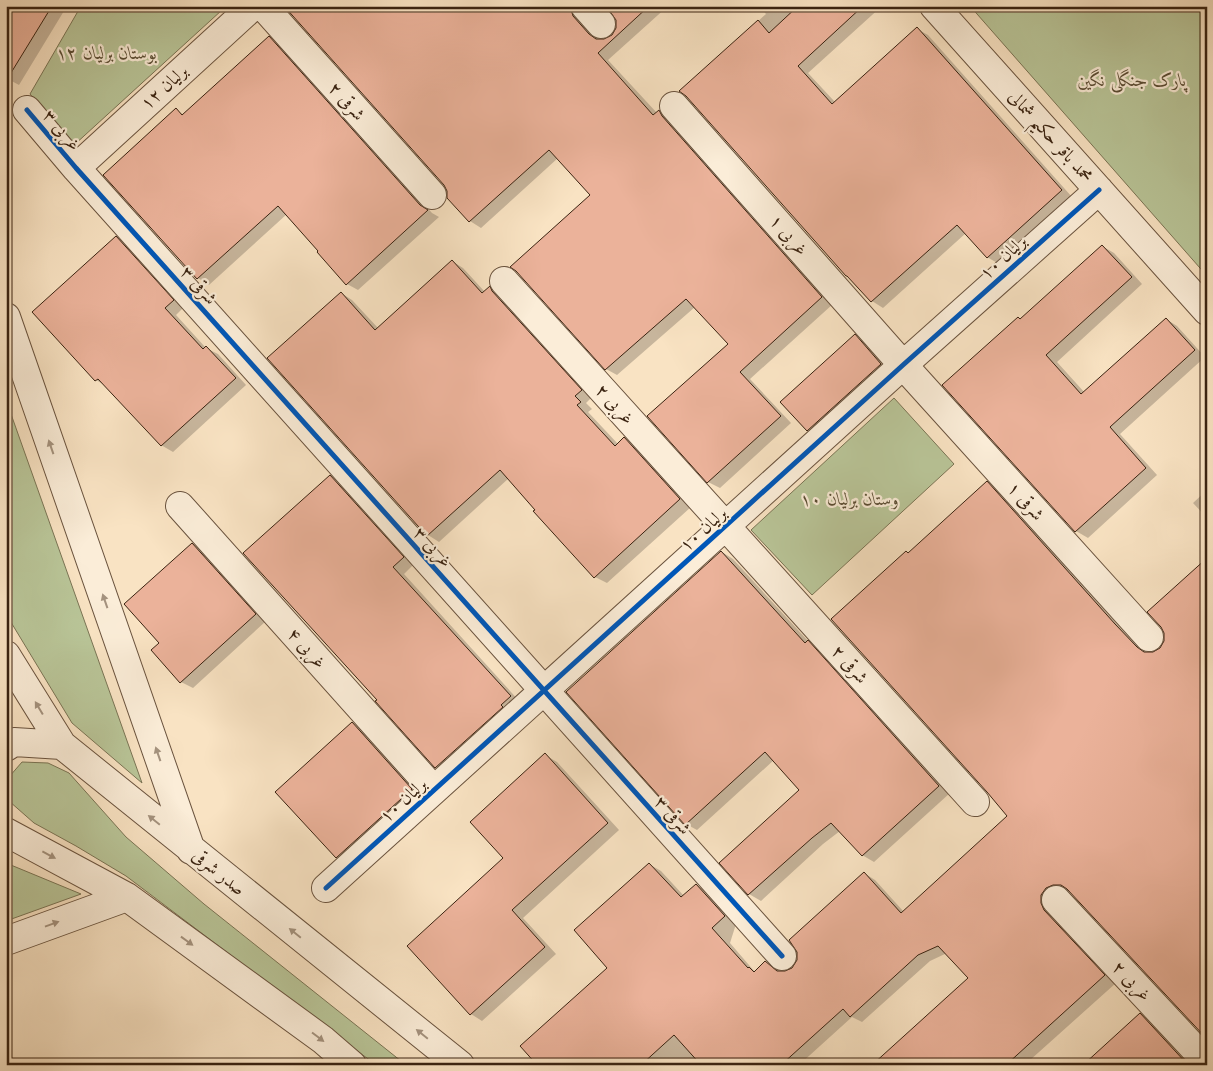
<svg xmlns="http://www.w3.org/2000/svg" width="1213" height="1071" font-family="Cardo,Amiri,serif">
	<rect width="100%" height="100%" fill="#f9e3c3"/>
	<filter id="stains"><feTurbulence type="fractalNoise" baseFrequency=".004" numOctaves="4"/><feColorMatrix values="0 0 0 0 .2 0 0 0 0 .09 0 0 0 0 .02 0 0 0 .5 -.17"/></filter>
	<radialGradient id="worn" r=".72"><stop offset=".6" stop-color="#630" stop-opacity="0"/><stop offset="1" stop-color="#630" stop-opacity=".3"/></radialGradient>
	<path fill="#b9c598" stroke="#7a7454" d="M81,6H218L222,10L73,146L30,94Z
		M970,6H1207V276Z
		M894,398L954,464L812,595L751,530Z
		M6,400L142,783L72,723L6,614Z
		M22,762L48,763L69,773L126,837L204,904L406,1065H376L126,876L76,846L34,823L9,801V777Z
		M6,863L81,894L6,921Z"/>
	<path fill="#0003" d="M6,6H67L19,85L6,78Z
		M296,6H582L584,24L599,40L604,41L612,37L617,30L618,21L608,6H668L608,60L657,113L659,111L670,118L833,304L750,379L791,423L720,488L708,482L729,344L695,307L617,375L606,369L592,195L558,158L481,228L470,221L448,198V191L445,184Z
		M759,6H882L808,73L835,102L917,29L928,35L1072,197L999,264L987,257L966,233L883,308L872,301L687,95L681,91L766,14Z
		M269,38L280,44L432,213L439,217L358,290L347,284L320,251L287,214L209,285L198,278L176,110L184,115Z
		M116,237L127,244L184,307L176,315L206,348L218,354L246,385L173,452L161,445L108,387L96,380Z
		M1102,246L1114,253L1142,284L1057,362L1085,393L1166,319L1177,326L1205,357L1120,434L1157,475L1088,538L1076,531L944,385L1021,320Z
		M452,261L463,268L485,292L490,288L501,294L592,397L586,403L592,409L588,412L618,444L624,439L636,445L691,507L607,583L595,577L509,478L439,542L428,535L341,293L352,300L378,328Z
		M855,336L866,342L892,371L819,437L808,430Z
		M330,477L342,483L414,564L404,574L521,703L447,774L436,767L379,700Z
		M987,483L999,489L1147,653H1153L1160,650L1207,560L1071,891H1065L1116,983L1029,1061L1032,1065H874L969,978L947,953L930,961L862,1022L852,1017L799,1065H539L609,968L649,864L661,871L684,896L696,885L708,892L736,924L730,943L755,972L766,962L781,972H786L794,968L864,873L875,880L904,912L1009,817L909,554Z
		M1207,490V518L1193,503Z
		M192,544L203,551L266,621L193,688L181,682L161,643Z
		M722,552L733,559L809,642L819,648L950,793L874,862L862,855L840,831L823,844L761,901L749,894L721,863L801,790L774,760L697,830L686,824Z
		M352,724L364,730L423,796L348,864L337,857Z
		M545,755L557,762L619,830L523,918L556,954L482,1021L471,1014L409,946L505,858Z
		M1140,1015L1152,1021L1192,1065H1085Z"/>
	<path fill="#ebb29a" stroke="#3a2311" d="M6,6H52L6,81Z
		M284,6H570L573,16L589,34L596,39H604L612,35L616,28V20L606,6H649L598,53L653,115L659,110L662,116L822,297L740,372L781,416L707,483L647,416L728,344L686,299L605,370L516,271L510,267L590,195L549,150L469,222L447,198V191L444,185Z
		M798,6H863L798,66L832,104L917,27L1062,190L987,258L957,225L871,302L847,276H846L686,96L679,91L758,20L769,33Z
		M269,36L420,205L428,210L346,285L317,252L318,251L278,206L197,279L103,175L176,108L182,115Z
		M116,236L174,300L165,308L203,349L206,346L236,378L161,446L98,379L95,381L32,312Z
		M1102,245L1132,277L1046,355L1081,394L1166,318L1195,350L1110,427L1146,468L1075,532L942,385L1018,317L1020,319Z
		M452,260L482,293L490,286L492,291L582,390L575,396L581,402L577,405L615,446L624,437L680,499L594,578L533,511L535,510L500,470L427,536L267,358L341,292L375,330Z
		M855,334L881,364L807,431L780,402Z
		M330,475L404,557L393,567L511,696L501,705L503,707L435,768L375,701L377,700L243,553Z
		M987,481L1115,624L1137,647L1144,652H1153L1160,648L1164,641V633L1161,627L1147,612L1207,558V1039L1067,889L1061,885H1053L1046,888L1041,895V903L1044,910L1105,975L1006,1065H872L968,978L938,946L918,955L850,1017L843,1009L781,1065H701L674,1035L641,1065H537L520,1046L607,968L574,930L649,863L681,897L696,884L725,916L712,928L748,968L749,967L754,972L765,961L777,971H785L792,968L797,960V952L789,940L864,872L901,913L1007,816L987,792L831,619L906,551L908,553Z
		M192,543L256,614L180,683L151,650L159,643L124,604Z
		M721,551L805,643L808,640L939,786L862,856L831,823L812,838L748,895L719,863L799,790L765,752L685,825L566,692Z
		M352,722L412,789L336,858L275,792Z
		M545,753L608,823L512,910L545,947L470,1015L407,946L503,858L470,822Z
		M1140,1013L1188,1065H1083Z"/>
	<g fill="none" stroke-linecap="round" stroke-linejoin="round">
		<defs>
			<path id="minor" d="M263,6L432,195
				M585,6L601,24
				M934,6L1207,311
				M674,106L903,365L1149,637
				M27,110L76,168L782,956
				M76,168L253,6
				M504,281L975,802
				M6,317L191,850
				M180,506L434,790
				M6,655L62,745L460,1065
				M6,747L14,742L62,745
				M6,832L127,897L323,1040L352,1065
				M326,888L903,365L1099,190
				M1056,900L1207,1062
				M6,941L127,897"/>
		</defs>
		<use href="#minor" stroke="#6a533e" stroke-width="30"/>
		<use href="#minor" stroke="#fbedd8" stroke-width="28"/>
		<defs>
			<path id="cycleway" d="M27,110L76,168L782,956
				M326,888L903,365L1099,190"/>
		</defs>
		<use href="#cycleway" stroke="#fbedd8" stroke-width="8"/>
		<use href="#cycleway" stroke="#0057b8" stroke-width="5"/>
	</g>
	<defs><path id="oneway-solid" d="M-6-.8H1V-3.2L6.5 0L1 3.2V.8H-6Z" transform="scale(1.25)"/></defs>
	<g fill="#a4927e">
		<use href="#oneway-solid" transform="translate(51 447) rotate(-109)"/>
		<use href="#oneway-solid" transform="translate(105 601) rotate(-109)"/>
		<use href="#oneway-solid" transform="translate(39 708) rotate(-121)"/>
		<use href="#oneway-solid" transform="translate(158 754) rotate(-109)"/>
		<use href="#oneway-solid" transform="translate(154 820) rotate(-141)"/>
		<use href="#oneway-solid" transform="translate(49 855) rotate(28)"/>
		<use href="#oneway-solid" transform="translate(52 924) rotate(-20)"/>
		<use href="#oneway-solid" transform="translate(295 933) rotate(-141)"/>
		<use href="#oneway-solid" transform="translate(187 941) rotate(36)"/>
		<use href="#oneway-solid" transform="translate(422 1034) rotate(-141)"/>
		<use href="#oneway-solid" transform="translate(318 1037) rotate(37)"/>
	</g>
	<g text-anchor="middle" stroke-width="4.5" stroke-linejoin="round" paint-order="stroke">
		<g font-size="18" font-style="italic" fill="#5a4c33" stroke="#fbedd8">
			<text x="107" y="59">بوستان برلیان ۱۲</text>
			<text x="1132" y="86">پارک جنگلی نگین</text>
			<text x="850" y="505">وستان برلیان ۱۰</text>
		</g>
		<g font-size="18" fill="#3a2311" stroke="#fbedd8">
			<text transform="translate(164 87) rotate(-42)" y="6">برلیان ۱۲</text>
			<text transform="translate(347 101) rotate(48)" y="6">۲ شرقی</text>
			<text transform="translate(62 130) rotate(50)" y="6">۳ غربی</text>
			<text transform="translate(1051 136) rotate(48)" y="6">محمد باقر حکیم شمالی</text>
			<text transform="translate(789 235) rotate(49)" y="6">۱ غربی</text>
			<text transform="translate(1003 257) rotate(-42)" y="6">برلیان ۱۰</text>
			<text transform="translate(199 285) rotate(48)" y="6">۳ شرقی</text>
			<text transform="translate(615 404) rotate(48)" y="6">۲ غربی</text>
			<text transform="translate(1026 501) rotate(48)" y="6">۱ شرقی</text>
			<text transform="translate(703 529) rotate(-42)" y="6">برلیان ۱۰</text>
			<text transform="translate(433 547) rotate(48)" y="6">۳ غربی</text>
			<text transform="translate(307 648) rotate(48)" y="6">۴ غربی</text>
			<text transform="translate(850 664) rotate(48)" y="6">۲ شرقی</text>
			<text transform="translate(403 800) rotate(-42)" y="6">برلیان ۱۰</text>
			<text transform="translate(673 815) rotate(48)" y="6">۳ شرقی</text>
			<text transform="translate(219 872) rotate(39)" y="6">صدر شرقی</text>
			<text transform="translate(1132 981) rotate(47)" y="6">۲ غربی</text>
		</g>
	</g>
	<rect width="1213" height="1071" fill="none" stroke="#f9e3c3" stroke-width="25"/>
	<rect x="8" y="8" width="1198" height="1056" fill="none" stroke="#3a2311" stroke-width="2.5"/>
	<rect x="12" y="12" width="1188" height="1046" fill="none" stroke="#3a2311"/>
	<rect width="100%" height="100%" filter="url(#stains)"/>
	<rect width="100%" height="100%" fill="url(#worn)"/>
</svg>
